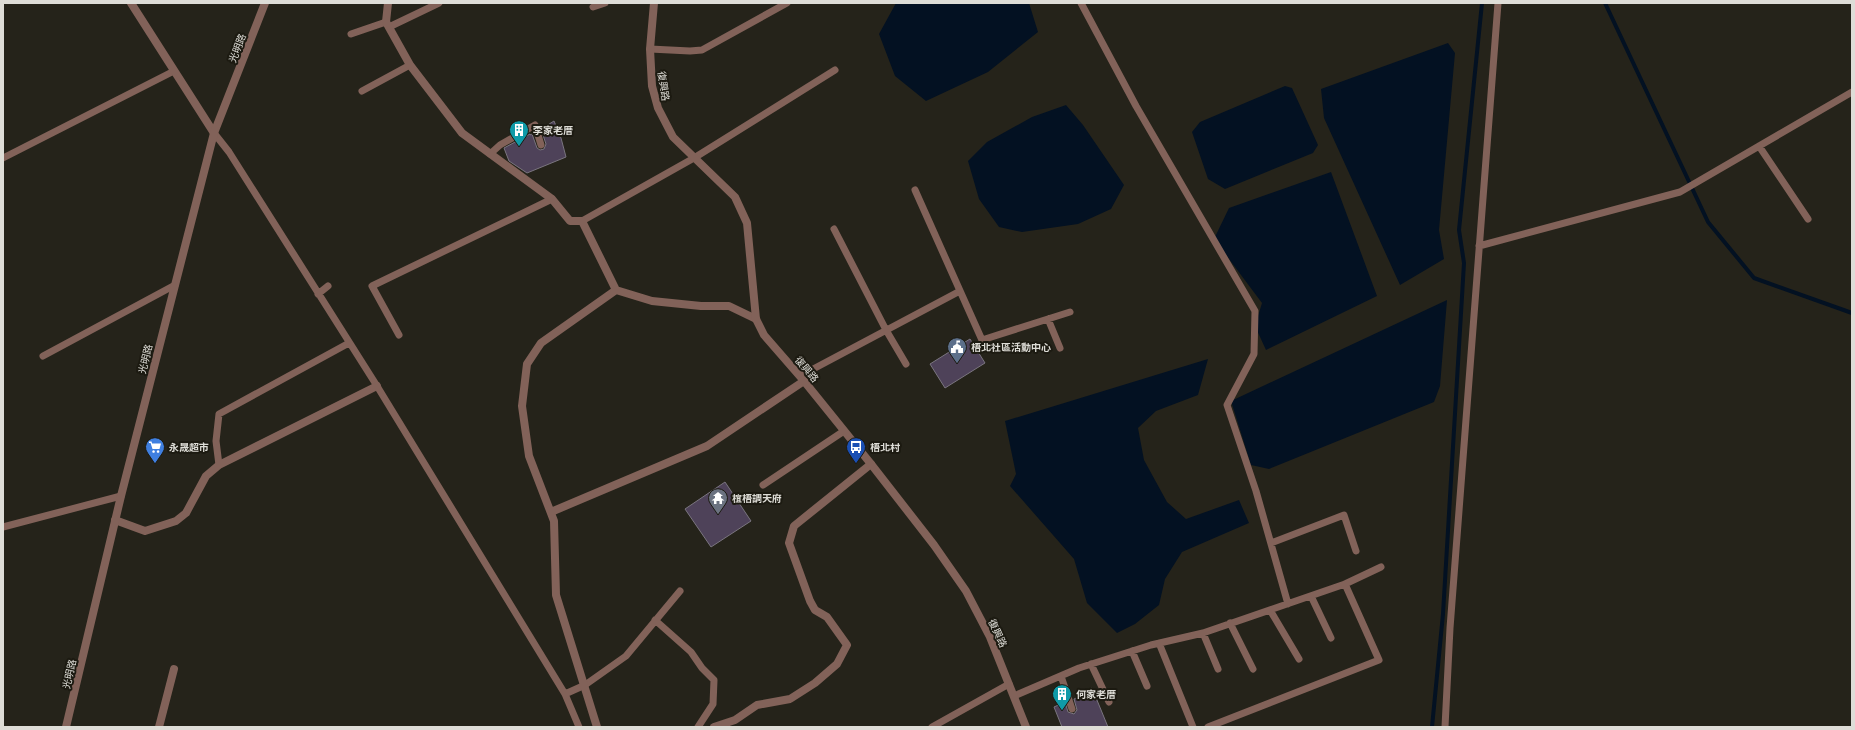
<svg xmlns="http://www.w3.org/2000/svg" width="1855" height="730" font-family="Bitter,'Noto Sans TC',serif">
	<rect width="100%" height="100%" fill="#25231a"/>
	<path fill="#031122" d="M896,3H1029L1038,32L988,72L926,101L895,76L879,34Z
		M1448,43L1455,53L1439,230L1444,259L1400,285L1324,118L1321,89Z
		M1285,86L1292,88L1318,145L1313,153L1225,189L1208,179L1192,132L1200,122Z
		M1066,105L1083,125L1124,185L1111,209L1078,224L1022,232L999,227L979,199L968,161L987,142L1032,117Z
		M1331,172L1377,296L1266,350L1255,326L1262,303L1214,239L1229,208Z
		M1447,300L1440,386L1434,402L1269,469L1251,465L1231,401Z
		M1208,359L1198,395L1156,411L1138,428L1144,460L1167,502L1186,519L1239,500L1249,523L1182,552L1165,579L1159,605L1135,624L1117,633L1087,603L1074,559L1010,486L1016,474L1005,421Z"/>
	<g fill="none" stroke-linecap="round" stroke-linejoin="round">
		<path stroke="#031122" stroke-width="4" d="M1605,3L1708,222L1754,278L1852,313
			M1432,727L1443,614L1464,263L1459,230L1482,3"/>
	</g>
	<path fill="#4e4259" stroke="#7a757f" d="M554,121L561,138L566,157L527,173L509,161L504,148L530,134V135L532,134L537,148L540,150L544,149L546,144L541,129Z
		M970,339L985,363L945,388L930,364Z
		M725,482L751,521L711,547L685,509Z
		M1092,688L1108,727H1062L1054,707L1065,702L1068,712L1074,714L1077,710L1074,699L1083,695L1082,693Z"/>
	<g fill="none" stroke-linecap="round" stroke-linejoin="round">
		<path stroke="#826259" stroke-width="7" d="M1081,3L1136,106L1255,311L1254,354L1227,405L1256,491L1288,604
			M593,7L605,3
			M389,27L439,3
			M351,34L386,22
			M650,49L690,51L702,50L787,3
			M362,91L410,65
			M214,133L229,152L377,386L565,694L579,727
			M1759,146L1808,219
			M490,154L500,145L535,125L541,145
			M3,158L174,71
			M915,190L982,340L1070,312
			M582,221L694,158L835,70
			M834,229L886,330L906,364
			M1479,246L1680,192L1852,92
			M318,294L328,286
			M1048,319L1060,348
			M399,335L372,286L552,199
			M43,356L175,285
			M800,376L960,291
			M219,465L216,441L219,414L349,343
			M763,485L844,431
			M3,527L121,496
			M1271,543L1344,515L1356,551
			M1345,584L1381,567
			M1311,596L1331,638
			M1270,610L1299,659
			M655,620L691,652L702,668L714,680L713,704L698,727
			M1230,623L1253,669
			M1203,633L1218,669
			M1159,643L1193,727
			M1132,651L1147,686
			M1091,664L1109,702
			M1061,676L1072,709
			M565,694L585,685L626,656L680,591
			M1014,696L1079,668L1151,645L1203,633L1345,584L1379,660L1208,727
			M932,727L1009,684
			M1445,727L1450,628L1498,3"/>
		<path stroke="#826259" stroke-width="8" d="M131,3L214,133
			M388,3L386,22L410,65L462,133L552,199L570,221H582L616,290
			M551,512L707,446L804,381
			M115,520L145,531L176,521L186,513L206,476L219,465L377,386
			M159,727L174,669
			M597,727L556,595L554,521L529,456L522,406L527,364L541,343L616,290L652,301L701,306H729L756,319
			M714,727L735,720L757,705L790,699L815,683L837,664L847,645L827,617L815,610L810,601L789,543L794,526L871,464"/>
		<path stroke="#826259" stroke-width="8" d="M654,3L650,49L652,86L658,108L673,137L735,197L747,223L756,319L764,335L804,381L871,464L934,545L966,591L990,637L1026,727
			M66,727L121,496L214,133L265,3"/>
	</g>
	<defs>
		<symbol id="building-pin" viewBox="-11 -11 22 30"><path d="M0 17L-7.5 6A9.5 9.5 0 1 1 7.5 6Z" fill="#0f9aa8" stroke="#1c1a11"/><path d="M-4-6H4V6H1V3H-1V6H-4ZM-2.5-4.3h1.7v1.8h-1.7ZM.8-4.3h1.7v1.8H.8ZM-2.5-1h1.7V.8h-1.7ZM.8-1h1.7V.8H.8Z" fill="#fff"/></symbol>
		<symbol id="civic-pin" viewBox="-11 -11 22 30"><path d="M0 17L-7.5 6A9.5 9.5 0 1 1 7.5 6Z" fill="#5c6f8a" stroke="#1c1a11"/><path d="M-.6-6.5H3V-4.5H.6V-3L4-1V1h2V6H-6V1h2V-1L-.6-3ZM-1.2 2.5V6h2.4V2.5Z" fill="#fff"/></symbol>
		<symbol id="supermarket-pin" viewBox="-11 -11 22 30"><path d="M0 17L-7.5 6A9.5 9.5 0 1 1 7.5 6Z" fill="#3f7fe0" stroke="#1c1a11"/><path d="M-6-5.5h2.5l.6 2H6L4.5 2H-2.5L-4.4-4H-6ZM-1.5 3.2a1.3 1.3 0 1 0 .1 0ZM3 3.2a1.3 1.3 0 1 0 .1 0Z" fill="#fff"/></symbol>
		<symbol id="bus-pin" viewBox="-11 -11 22 30"><path d="M0 17L-7.5 6A9.5 9.5 0 1 1 7.5 6Z" fill="#1a4fb4" stroke="#1c1a11"/><path d="M-5-6H5V4H4V6H2V4H-2V6H-4V4H-5ZM-3.5-4V0h7V-4ZM-3.5 1.2v1.5H-2V1.2ZM2 1.2v1.5H3.5V1.2Z" fill="#fff"/></symbol>
		<symbol id="temple-pin" viewBox="-11 -11 22 30"><path d="M0 17L-7.5 6A9.5 9.5 0 1 1 7.5 6Z" fill="#6b7280" stroke="#1c1a11"/><path d="M0-6L5-2H3V0L6.5 2.5H4V6H1.5V3h-3V6H-4V2.5H-6.5L-3 0V-2H-5Z" fill="#fff"/></symbol>
	</defs>
	<g fill-rule="evenodd">
		<use href="#building-pin" x="508" y="119" width="22" height="30"/>
		<use href="#civic-pin" x="946" y="336" width="22" height="30"/>
		<use href="#supermarket-pin" x="144" y="436" width="22" height="30"/>
		<use href="#bus-pin" x="845" y="436" width="22" height="30"/>
		<use href="#temple-pin" x="707" y="487" width="22" height="30"/>
		<use href="#building-pin" x="1051" y="683" width="22" height="30"/>
	</g>
	<g text-anchor="middle" stroke-width="4" stroke-linejoin="round" paint-order="stroke">
		<g font-size="10" fill="#deddd7" stroke="#1c1a11">
			<text transform="translate(237 48) rotate(-69)" y="4">光明路</text>
			<text transform="translate(664 86) rotate(81)" y="4">復興路</text>
			<text transform="translate(145 359) rotate(-76)" y="4">光明路</text>
			<text transform="translate(807 369) rotate(49)" y="4">復興路</text>
			<text transform="translate(998 633) rotate(65)" y="4">復興路</text>
			<text transform="translate(69 674) rotate(-77)" y="4">光明路</text>
		</g>
		<g font-size="10" font-weight="bold" fill="#deddd7" stroke="#1c1a11" text-anchor="start">
			<text x="533" y="134">李家老厝</text>
			<text x="971" y="351">梧北社區活動中心</text>
			<text x="169" y="451">永晟超市</text>
			<text x="870" y="451">梧北村</text>
			<text x="732" y="502">椬梧調天府</text>
			<text x="1076" y="698">何家老厝</text>
		</g>
	</g>
	<rect width="1855" height="730" fill="none" stroke="#deddd7" stroke-width="8"/>
</svg>
